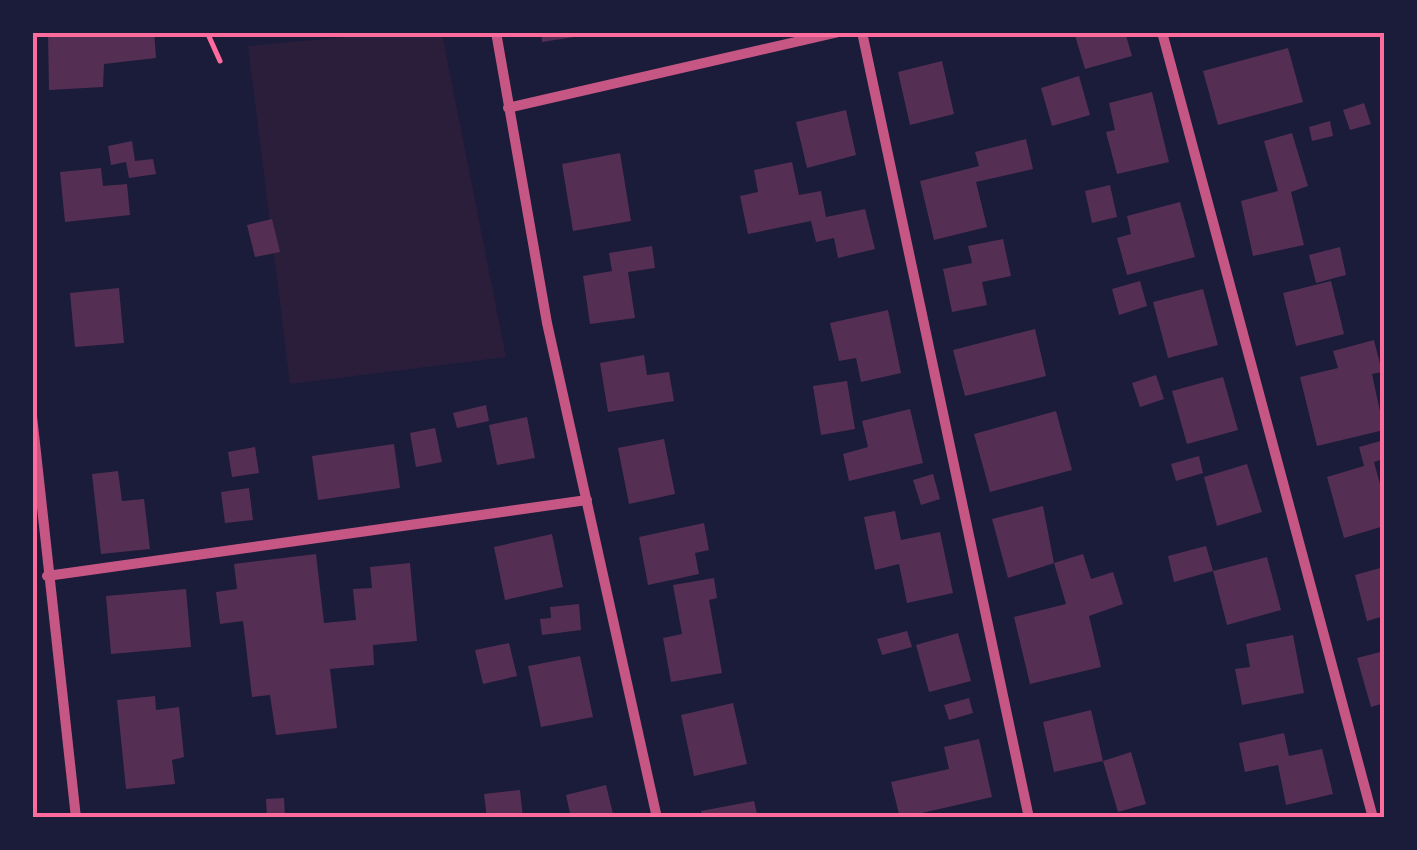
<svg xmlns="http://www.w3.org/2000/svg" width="1417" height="850" font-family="'Noto Sans',sans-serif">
	<rect width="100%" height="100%" fill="#1b1b3a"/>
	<path fill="#2a1e3b" d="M387,33H442L506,357L290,384L248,46Z"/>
	<path fill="#542f53" d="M48,32H154L156,58L104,64L103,87L49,90Z
		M541,32H587V35L542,42Z
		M1074,32H1125L1132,56L1085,69Z
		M1288,48L1303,102L1218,125L1203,71Z
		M942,61L954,114L910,125L898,72Z
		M1079,76L1090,115L1052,126L1041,88Z
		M1152,92L1169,162L1117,174L1106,132L1115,130L1109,103Z
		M1364,103L1371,124L1350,130L1343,110Z
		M846,110L856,155L807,168L796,122Z
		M1330,121L1333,136L1312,141L1309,127Z
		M1292,133L1308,186L1291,192L1304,245L1253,256L1241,201L1278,191L1264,141Z
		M1026,139L1033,169L976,182L987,227L934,240L920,181L979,166L975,152Z
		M132,141L135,161L153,159L156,174L129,178L126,162L111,165L108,146Z
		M620,153L631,221L573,231L562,164Z
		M792,162L799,195L821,191L826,217L865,209L875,249L838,258L834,238L816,242L811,221L748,234L740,196L758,192L754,170Z
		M101,168L103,186L127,184L130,215L65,222L60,172Z
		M1110,185L1117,217L1092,223L1085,191Z
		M1180,202L1195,257L1127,275L1117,238L1131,234L1127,216Z
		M272,219L280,252L255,257L247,225Z
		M1003,239L1011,276L982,282L987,305L952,312L943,269L972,263L968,246Z
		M652,246L655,268L628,272L635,318L590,324L583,276L612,271L609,253Z
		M1340,247L1346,275L1316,283L1309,255Z
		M1140,281L1147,306L1119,315L1112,289Z
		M1331,281L1344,334L1296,346L1283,293Z
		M119,288L124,343L75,347L70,293Z
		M1203,289L1218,345L1168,358L1153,302Z
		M888,310L901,373L861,382L856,358L839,361L830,323Z
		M1035,329L1046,376L965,396L953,350Z
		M1374,340L1382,372L1372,374L1384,430L1317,446L1300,377L1338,368L1333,351Z
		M644,355L647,375L669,372L674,401L608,412L600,363Z
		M1156,375L1164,399L1140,407L1132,383Z
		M1223,377L1238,430L1187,444L1172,391Z
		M847,381L855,429L821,435L813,386Z
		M486,405L489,421L457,428L453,413Z
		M910,409L923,463L849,481L843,454L868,447L862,421Z
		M1056,411L1072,470L990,492L974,434Z
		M527,417L535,458L497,465L489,425Z
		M435,428L442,462L416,467L410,433Z
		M664,439L675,494L629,504L618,448Z
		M1384,440V459L1374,462L1384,499V526L1344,538L1327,477L1364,466L1359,447Z
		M394,444L400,488L318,500L312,456Z
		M255,447L259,473L232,477L228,452Z
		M1199,456L1203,473L1176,481L1171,464Z
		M1247,464L1262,512L1217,526L1204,477Z
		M118,471L122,501L144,499L150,549L101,554L92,474Z
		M933,474L940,499L921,505L913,480Z
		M249,488L253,520L225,523L221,492Z
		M1043,506L1054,563L1008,578L992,519Z
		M895,511L901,540L940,532L953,593L907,603L899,564L875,570L864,517Z
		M704,523L709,550L695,553L699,574L648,585L639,537Z
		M552,534L563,587L505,600L494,547Z
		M1206,546L1213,571L1174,582L1168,556Z
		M316,554L324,623L356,620L353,589L372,588L370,567L410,563L417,641L373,645L374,665L330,669L337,728L276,735L270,695L252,697L243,621L220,624L216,592L237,589L234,564Z
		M1083,554L1091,579L1113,572L1123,604L1089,616L1101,667L1030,684L1014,617L1066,604L1054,563Z
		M1267,557L1281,610L1227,625L1213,571Z
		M1384,567V616L1367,621L1355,575Z
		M714,578L717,598L709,600L722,673L671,682L663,638L682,634L673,585Z
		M186,589L191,647L111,654L106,596Z
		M579,604L581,630L542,635L540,619L551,618L550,607Z
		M907,631L912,647L882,655L877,639Z
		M958,633L971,681L929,692L916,645Z
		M1293,635L1304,693L1242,705L1235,669L1250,667L1246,644Z
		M509,643L517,676L483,684L475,650Z
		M1384,651V703L1371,707L1357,658Z
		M580,656L593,717L541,727L528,666Z
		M155,696L156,710L179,707L184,757L172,760L175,784L126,789L117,700Z
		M969,698L973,713L949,720L944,705Z
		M733,703L747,764L694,776L681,715Z
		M1091,710L1103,761L1054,772L1043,722Z
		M1284,733L1289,756L1322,749L1333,794L1286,805L1278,765L1245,772L1239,743Z
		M979,739L992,797L900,818L891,782L949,769L944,747Z
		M1131,752L1146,804L1118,812L1103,761Z
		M606,785L614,818H571L566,795Z
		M520,790L523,818H487L484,794Z
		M284,798L285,818H267L266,799Z
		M754,801L758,818H702L701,811Z"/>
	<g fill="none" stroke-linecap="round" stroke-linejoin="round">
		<path stroke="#ff6b9d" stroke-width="5" d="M207,32L220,61"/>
		<path stroke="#c65784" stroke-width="10" d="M496,32L547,323L657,818
			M862,32L1029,818
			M1162,32L1373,818
			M508,108L839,32
			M32,416L76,818
			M47,576L587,500"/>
	</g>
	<rect width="1417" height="850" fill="none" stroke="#1b1b3a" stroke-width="70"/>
	<rect x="35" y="35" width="1347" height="780" fill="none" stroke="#ff6b9d" stroke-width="4"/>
</svg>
